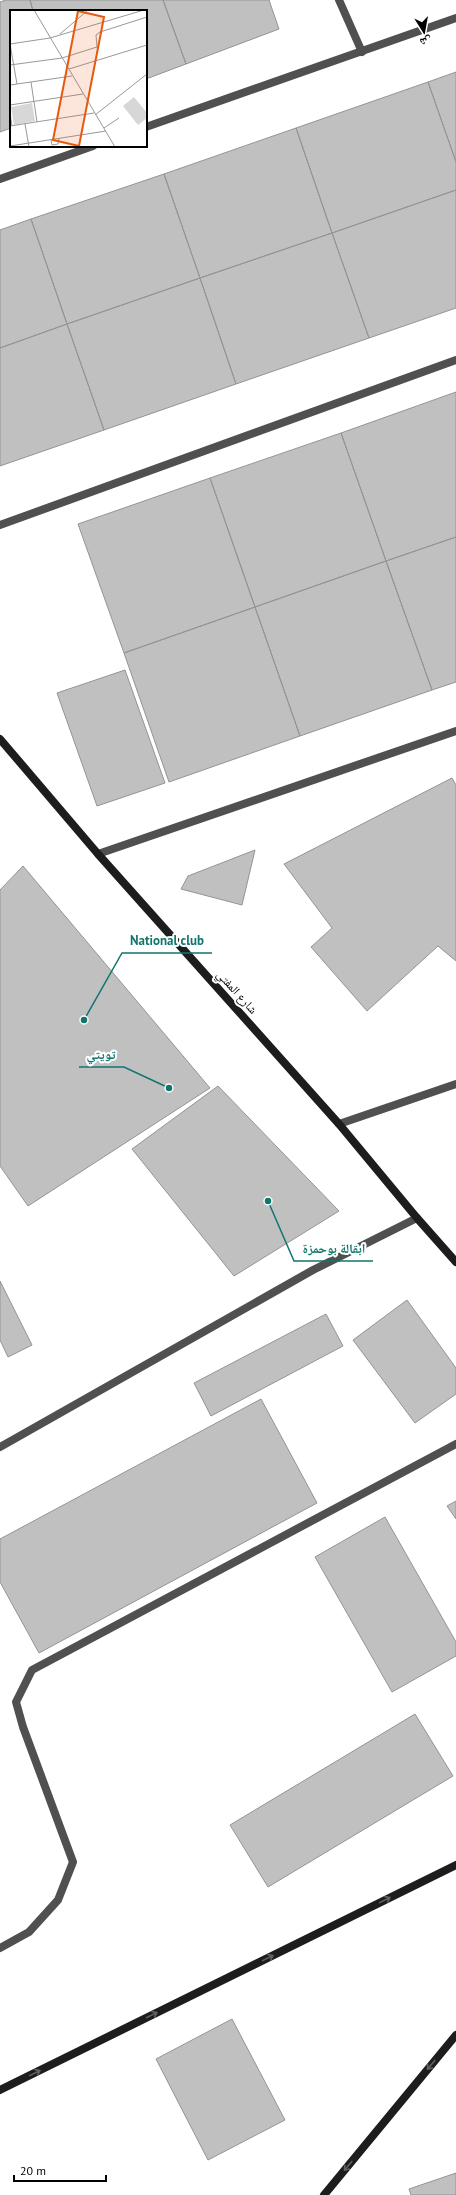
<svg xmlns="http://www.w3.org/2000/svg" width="456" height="2195" font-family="'PT Sans','Noto Naskh Arabic',sans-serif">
	<rect width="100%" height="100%" fill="#fff"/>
	<path fill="#c0c0c0" stroke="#949494" d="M6,0H30L33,11H11V128L0,132V2Z
		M30,0H163L186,64L146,79V11H33Z
		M163,0H269L279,29L186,64Z
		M456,72V162L428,82Z
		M428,82L456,162V190L332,233L296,128Z
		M296,128L332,233L200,278L164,174Z
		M164,174L200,278L67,324L31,219Z
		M456,190V308L369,338L332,233Z
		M31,219L67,324L0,348V230Z
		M332,233L369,338L236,384L200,278Z
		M200,278L236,384L104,430L67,324Z
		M67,324L104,430L0,466V348Z
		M456,392V537L386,561L341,433Z
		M341,433L386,561L255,607L210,478Z
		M210,478L255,607L124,653L78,524Z
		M456,537V682L432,690L386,561Z
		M386,561L432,690L300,736L255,607Z
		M255,607L300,736L169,782L124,653Z
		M125,670L165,783L97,806L57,693Z
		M452,778L456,785V961L438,946L367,1011L311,947L332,928L284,864Z
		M255,850L242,905L181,889L188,876Z
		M23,866L210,1088L28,1206L0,1166V890Z
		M218,1086L339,1211L234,1276L132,1149Z
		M0,1281L32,1345L8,1357L0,1340Z
		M407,1300L456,1368V1394L415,1423L353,1340Z
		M326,1314L343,1346L211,1416L194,1383Z
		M261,1399L317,1503L39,1653L0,1582V1539Z
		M456,1501V1519L447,1506Z
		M385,1517L456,1642V1656L392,1692L315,1557Z
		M415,1714L453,1776L268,1887L230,1825Z
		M232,2019L285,2120L208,2160L156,2059Z
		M456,2173V2195H411L409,2189Z"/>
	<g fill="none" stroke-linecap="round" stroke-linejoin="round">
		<path stroke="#505050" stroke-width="8" d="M339,0L362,52
			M0,1447L313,1270L417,1218
			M0,1948L29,1932L58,1900L73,1862L23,1727L16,1702L32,1670L456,1444"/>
		<path stroke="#505050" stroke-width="8" d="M146,127L456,18
			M0,179L93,146
			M0,525L456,360
			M98,854L456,731
			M339,1124L456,1084"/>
		<path stroke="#1d1d1d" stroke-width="8" d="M0,739L98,854L339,1124L417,1218L456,1262
			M0,2090L456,1865
			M324,2195L456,2035"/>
	</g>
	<defs><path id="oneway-shaft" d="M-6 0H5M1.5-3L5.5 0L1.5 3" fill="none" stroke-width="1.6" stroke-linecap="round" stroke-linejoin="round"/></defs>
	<g stroke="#616161">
		<use href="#oneway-shaft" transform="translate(385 1900) rotate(-26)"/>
		<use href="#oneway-shaft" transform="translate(268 1958) rotate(-26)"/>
		<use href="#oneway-shaft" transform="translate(152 2015) rotate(-26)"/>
		<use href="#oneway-shaft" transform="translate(431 2065) rotate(130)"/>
		<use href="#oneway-shaft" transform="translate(35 2073) rotate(-26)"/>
		<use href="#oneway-shaft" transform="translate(348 2166) rotate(130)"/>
	</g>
	<g text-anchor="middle" stroke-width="4" stroke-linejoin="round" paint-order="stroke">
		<g font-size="12" fill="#000" stroke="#fff">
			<text transform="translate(237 992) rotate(48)" y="4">شارع المفتي</text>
		</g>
	</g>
	<g transform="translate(10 10)">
		<rect width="137" height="137" fill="#fff"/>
		<path d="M124,87L137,103V108L128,115L113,96ZM22,93L25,111L4,115L1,97Z" fill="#d7d7d7"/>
		<path fill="none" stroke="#999" stroke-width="1" d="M24,0L105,137M50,24L78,0M0,34L40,28L134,0M0,34L7,74M0,55L52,48L87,37L86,25L90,22L137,7M59,59L137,35M21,72L27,112M0,75L62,66M0,95L73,84M0,103L2,116M85,105L137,64M15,114L19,137M0,116L84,103M94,118L109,108M41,130L42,135L48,134L49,128M0,136L96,121"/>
		<path fill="#e8590c" fill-opacity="0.15" stroke="#e8590c" stroke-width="2" d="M68,1L94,7L69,136L43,130Z"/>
		<rect width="137" height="137" fill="none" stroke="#000" stroke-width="2"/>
	</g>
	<path fill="none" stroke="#0f766e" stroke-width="1.5" d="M84 1020L122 953H212M169 1088L124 1067H79M268 1201L294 1261H373"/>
	<g fill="#0f766e" stroke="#fff" stroke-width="1.5">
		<circle cx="84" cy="1020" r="4"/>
		<circle cx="169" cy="1088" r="4"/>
		<circle cx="268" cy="1201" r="4"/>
	</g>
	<g font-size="13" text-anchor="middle" font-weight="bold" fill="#0f766e" stroke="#fff" stroke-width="4" stroke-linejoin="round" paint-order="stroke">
		<text x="167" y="945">National club</text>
		<text x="101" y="1059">تويتي</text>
		<text x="334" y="1253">ابقالة بوحمزة</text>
	</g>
	<g transform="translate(424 32) rotate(169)" stroke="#ffffff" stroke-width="3" paint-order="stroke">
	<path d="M0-3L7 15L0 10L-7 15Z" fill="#000000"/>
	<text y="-6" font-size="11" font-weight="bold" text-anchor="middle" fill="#000000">ش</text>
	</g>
	<path d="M14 2175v6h92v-6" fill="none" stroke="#000000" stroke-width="2"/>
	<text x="20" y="2175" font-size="12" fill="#000000" stroke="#ffffff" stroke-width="3" paint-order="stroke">20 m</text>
</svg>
